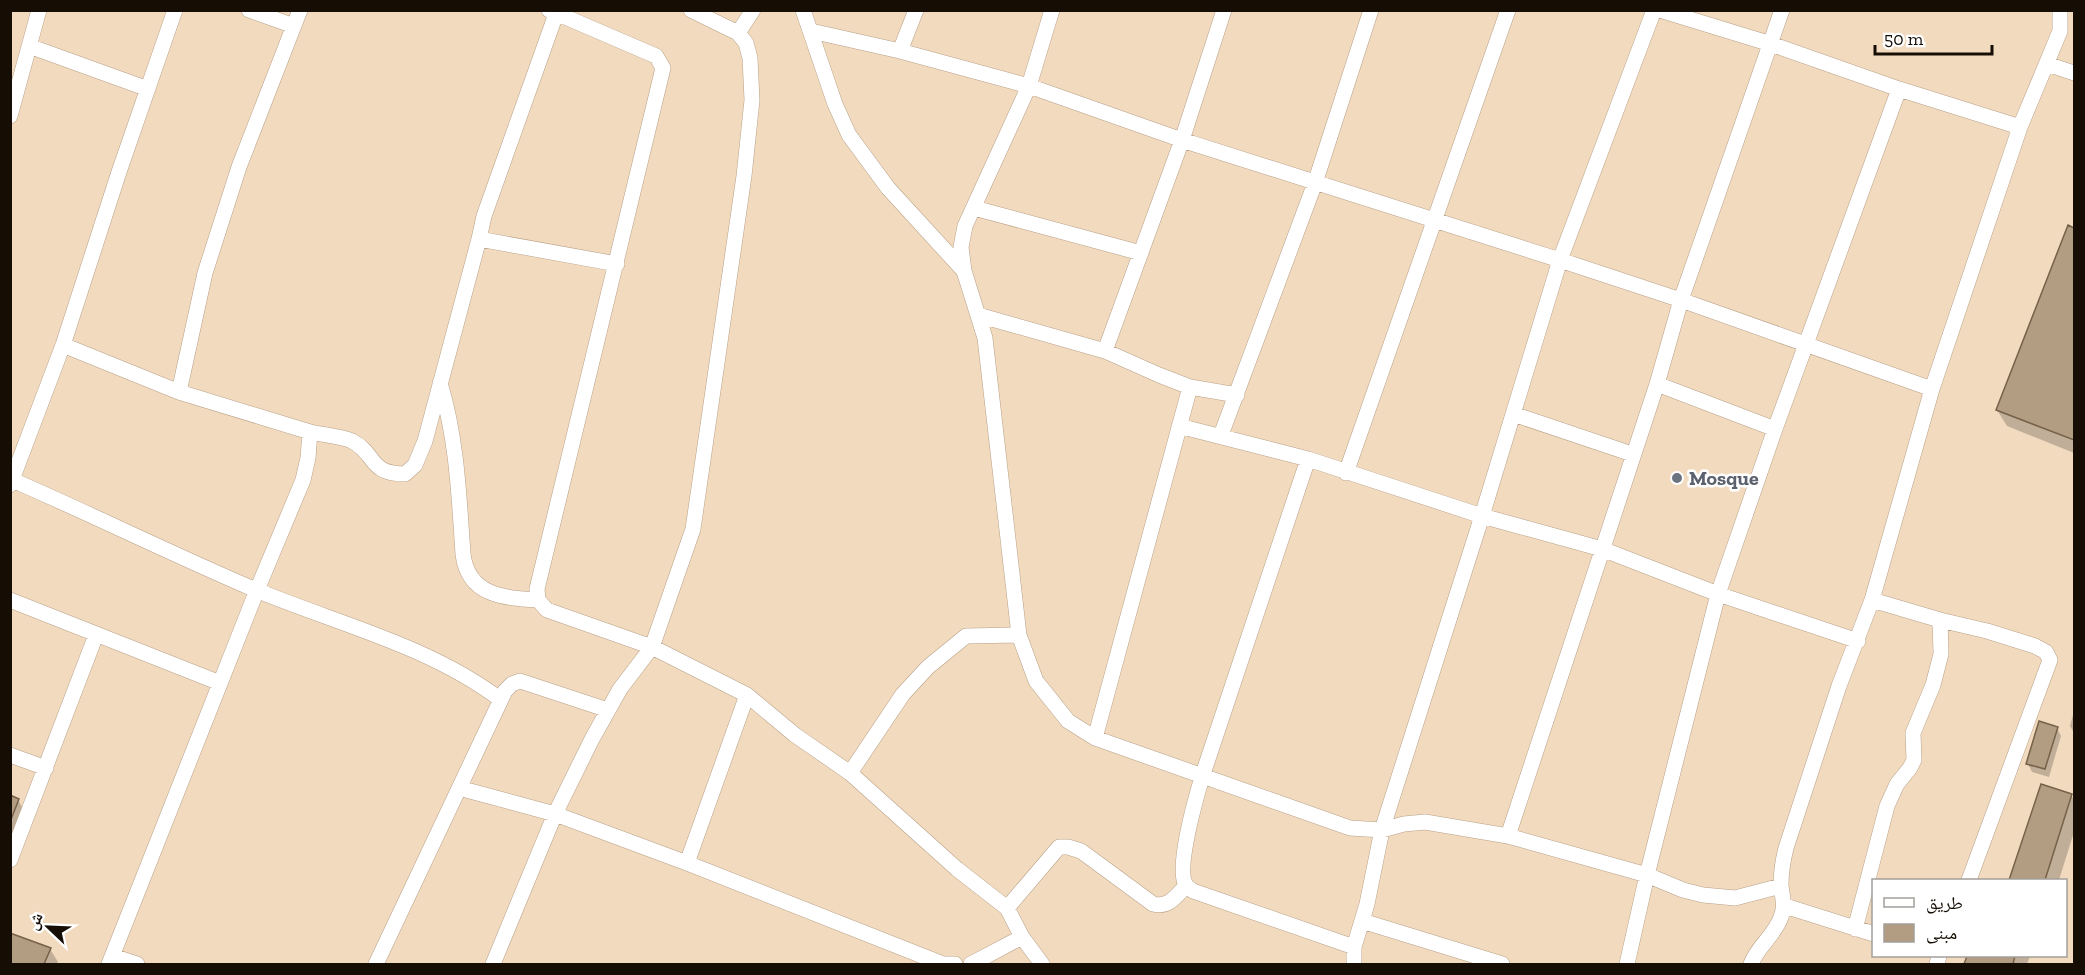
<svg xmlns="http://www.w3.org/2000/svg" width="2085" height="975" font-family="'Zilla Slab','Noto Naskh Arabic',serif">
	<rect width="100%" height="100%" fill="#f2dabf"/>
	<path fill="#0003" d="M2068,227L2074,230V453L2007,426L1997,410Z
		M2074,711V733L2070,726Z
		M2057,728L2061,736L2049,777L2032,772L2028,764Z
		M2042,785L2071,795L2074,800V832L2059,880H2011Z
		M10,797L18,800L25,812L10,847Z
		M10,935L50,949L58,962L56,964H10Z
		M1969,956H2030L2027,964H1966Z"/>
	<path fill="#b29c82" stroke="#766149" stroke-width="1.5" d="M2068,225L2074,228V440L1996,410Z
		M2039,721L2058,727L2045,769L2026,764Z
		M2041,784L2072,794L2045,880H2009Z
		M10,795L19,799L10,822Z
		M10,933L51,948L44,964H10Z
		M1967,956H2015L2013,964H1964Z"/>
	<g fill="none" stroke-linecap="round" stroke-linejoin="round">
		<defs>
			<path id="street" d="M249,10L294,26
				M549,10L656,56L663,68L537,589L538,600L547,610L652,647L747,695L795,735L850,773L957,869L1007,908L1022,937L1042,964
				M691,10L738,33L753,10
				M803,10L835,104L849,135L888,188L964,271L985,338L1019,635L1036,681L1068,721L1095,738L1350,828L1382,830L1404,824L1425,822L1508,836L1647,875L1683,890L1703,895L1735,898L1781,886
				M1660,10L1771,44L1899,89L2020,127
				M556,14L484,216L479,239L617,264
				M811,31L900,51L1029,86L1182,140L1560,260L1681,300L1932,389
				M29,46L148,89
				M900,51L916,10
				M2047,64L2074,73
				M10,116L39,10
				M974,208L1141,253
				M964,271L961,247L965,226L1029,86L1052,10
				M978,315L1105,351L1159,375L1190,387L1237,395
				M63,345L179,392L310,432L308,458L303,480L257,590L109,964
				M1105,351L1182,140L1224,10
				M440,383C457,439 459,496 463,554C468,596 504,598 538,600
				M1657,384L1775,429
				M179,392L205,273L239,167L300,10
				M1513,414L1632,454
				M1179,426L1308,459L1482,516L1602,549L1718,594L1858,641
				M310,432C323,435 340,436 352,441C377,454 368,474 405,474L415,465L425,441L479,239
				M1221,435L1315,183L1371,10
				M1308,459L1203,774C1197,794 1175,869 1186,885C1187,887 1192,890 1193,891L1354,947
				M1346,473L1508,10
				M10,479C93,515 174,555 256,590C338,624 430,646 501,700
				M10,485L63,345L119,172L175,10
				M10,600L220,683
				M1872,600L1940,620L1987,631L2035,646L2046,652L2050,660L1969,880
				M1095,738L1190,387
				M10,755L46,768
				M850,773L903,694L928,667L966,636L1019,635
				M459,788L555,814L687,863L943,964H955
				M1508,836L1657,384L1681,300L1782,10
				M10,860L96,635
				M687,863L747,695
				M1785,906L1874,934
				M1007,908L1059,847H1068L1081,851L1153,904C1169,908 1176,896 1186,886
				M1362,921L1502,964
				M1855,929L1887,806L1897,784L1910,768L1914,760L1913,733L1933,685L1941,654L1940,620
				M113,956L137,964
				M376,964L505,691L512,684L520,681L608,710
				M493,964L555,814L592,739L620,689L652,647L693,529L744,176L752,100L750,58L746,43L738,33
				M971,964L1022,937
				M1354,964V947L1367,904L1382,830L1482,516L1560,260L1654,10
				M1627,964L1647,875L1718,594L1775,429L1899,89
				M1751,964C1757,947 1775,935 1781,917C1786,905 1782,897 1781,885C1781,872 1783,860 1786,848L1839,686L1872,600L1932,389L2020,127L2060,31V10
				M1937,964L1939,956"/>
		</defs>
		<use href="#street" stroke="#b8a188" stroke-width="16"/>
		<use href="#street" stroke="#fff" stroke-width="15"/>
	</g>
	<circle fill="#6b7280" stroke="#fff" stroke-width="2" cx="1677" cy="478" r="6"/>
	<g text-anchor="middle" stroke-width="5" stroke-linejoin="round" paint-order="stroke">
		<g font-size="20" font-weight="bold" fill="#5b616d" stroke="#fff" text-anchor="start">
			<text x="1689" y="485">Mosque</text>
		</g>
	</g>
	<rect width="2085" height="975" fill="none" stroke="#160e05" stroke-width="24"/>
	<rect x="1872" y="879" width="195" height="78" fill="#ffffff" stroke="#a29f9b" stroke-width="1.5"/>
	<rect x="1884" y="898" width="30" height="9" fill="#ffffff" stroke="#a29f9b" stroke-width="1.5"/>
	<text x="1926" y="909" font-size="18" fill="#160e05">طريق</text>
	<rect x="1884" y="924" width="30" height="18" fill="#b29c82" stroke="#a29f9b" stroke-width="1.5"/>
	<text x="1926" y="939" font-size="18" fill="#160e05">مبنى</text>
	<g transform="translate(48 927) rotate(293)" stroke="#ffffff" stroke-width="4.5" paint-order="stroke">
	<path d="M0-4.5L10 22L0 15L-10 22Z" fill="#160e05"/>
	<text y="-9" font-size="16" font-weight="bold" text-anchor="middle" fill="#160e05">ش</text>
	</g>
	<path d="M1875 45v9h117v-9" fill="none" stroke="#160e05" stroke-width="3"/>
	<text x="1884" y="45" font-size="18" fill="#160e05" stroke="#ffffff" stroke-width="4.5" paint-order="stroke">50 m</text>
</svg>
